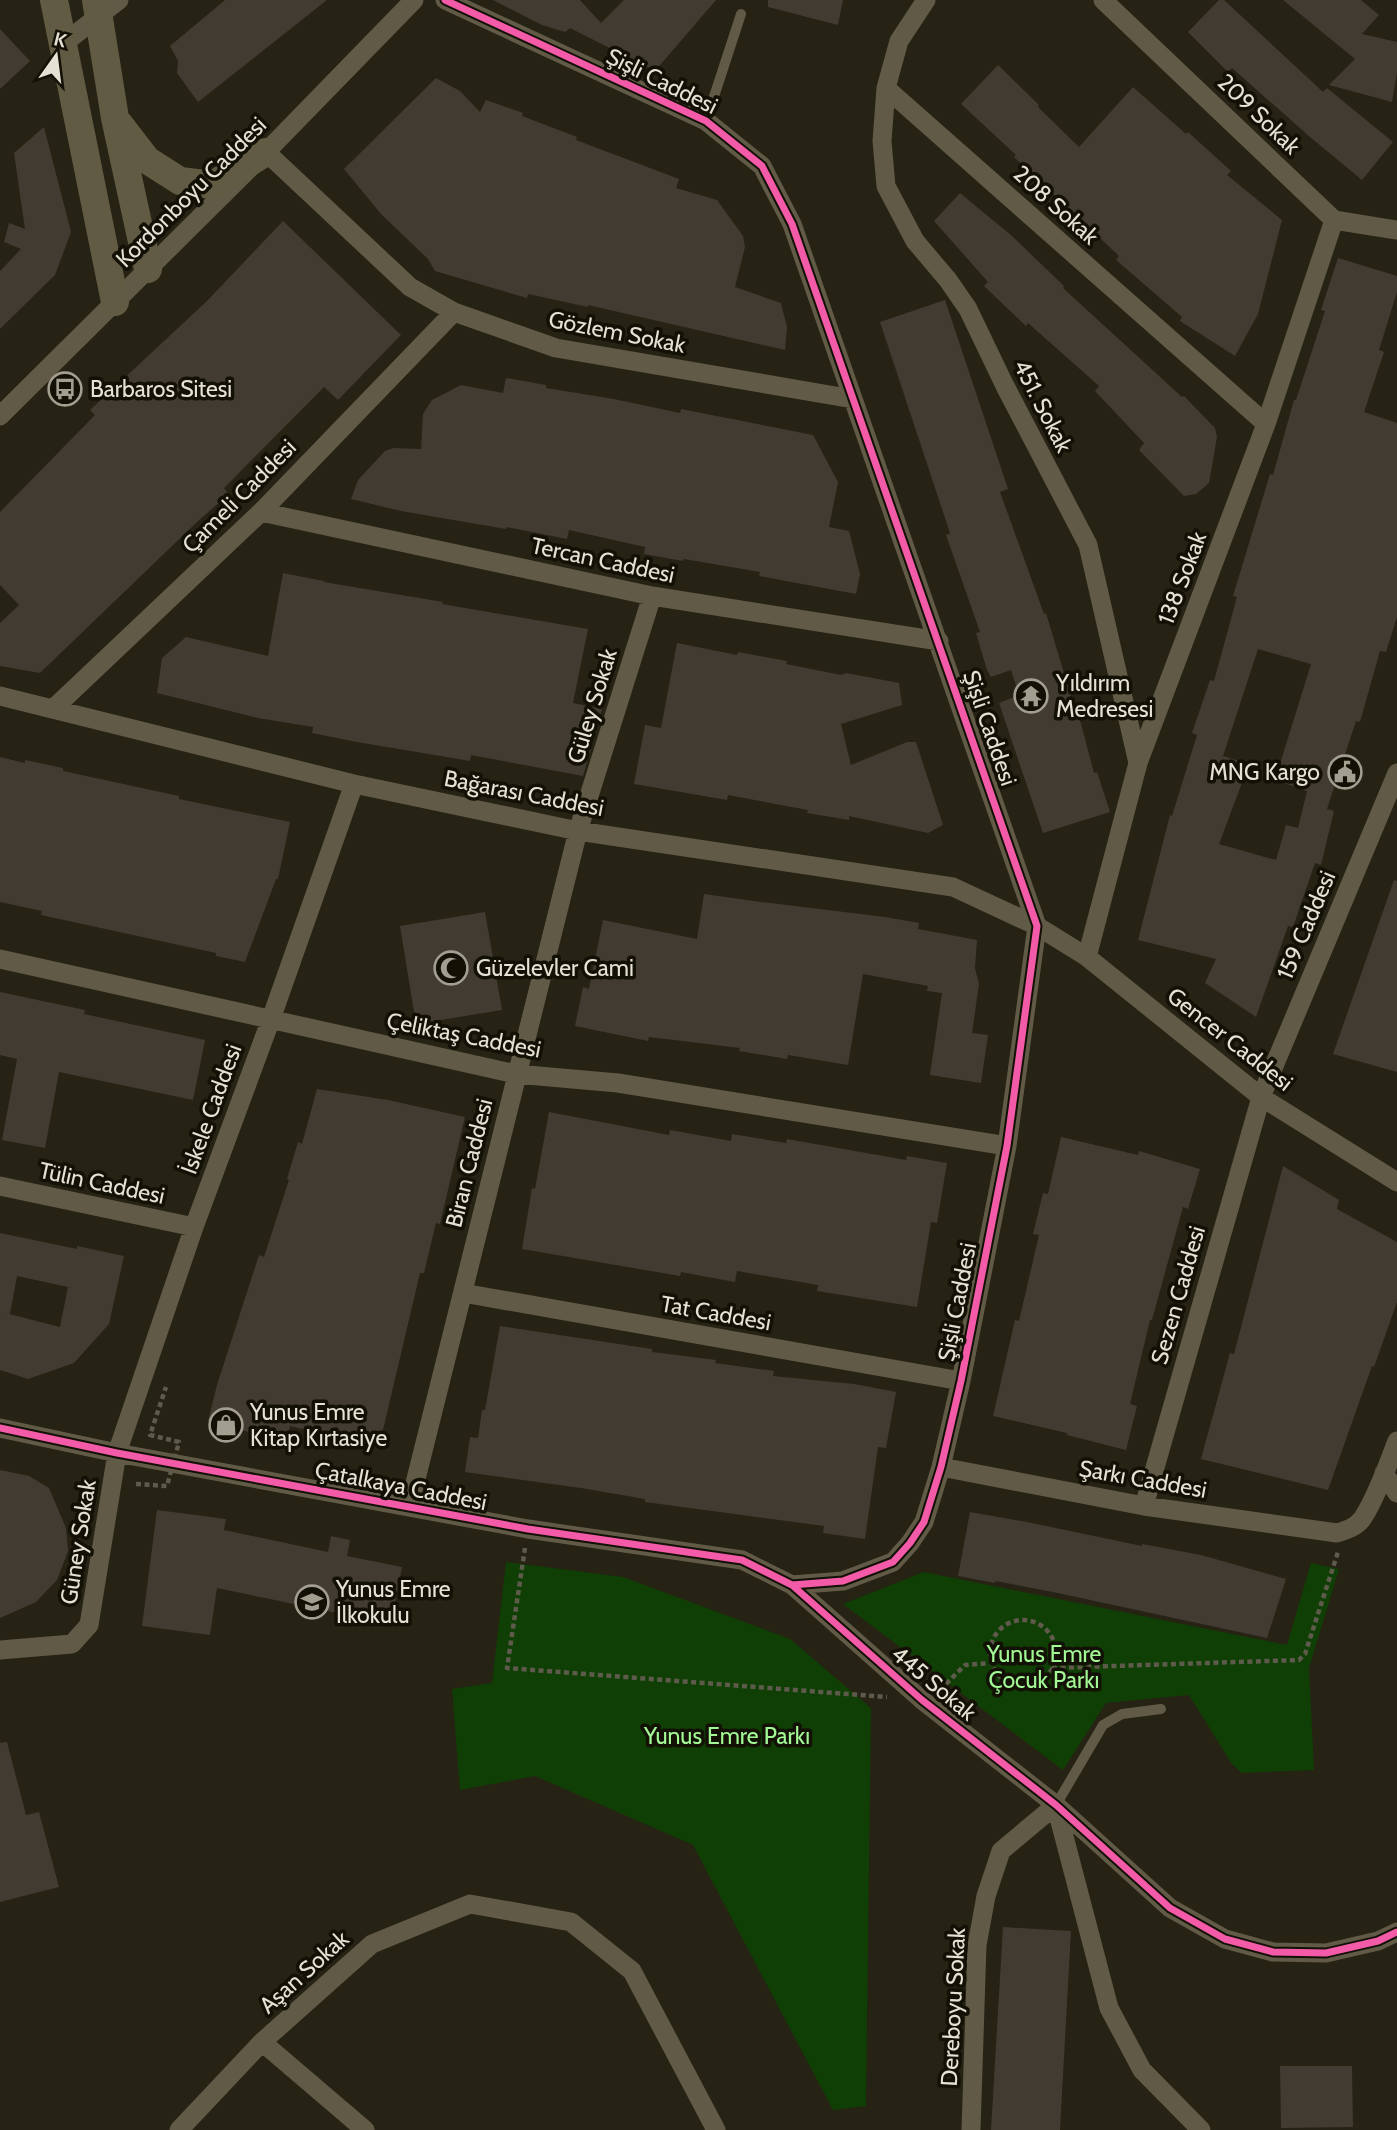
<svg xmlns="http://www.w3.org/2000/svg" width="1397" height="2130" font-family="Cabin,sans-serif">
	<rect width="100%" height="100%" fill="#262214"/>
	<path fill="#103f05" d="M506,1562L623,1577L790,1639L871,1708L866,2106L833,2110L693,1845L535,1776L460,1790L452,1689L492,1683Z
		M1311,1563L1339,1569L1309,1668L1314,1770L1242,1773L1232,1764L1189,1695L1106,1703L1063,1770L843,1604L924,1572L1287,1645Z"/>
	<path fill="#423b32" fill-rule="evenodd" d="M225,0H327L198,102L177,73L178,61L170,46Z
		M493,0H580L601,23L624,0H716L655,71L570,28L565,32L542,25Z
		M768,0H843L838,25L768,7Z
		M1219,0H1224L1323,92L1327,88L1393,142L1362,180L1310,137L1232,68L1228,72L1188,32Z
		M1283,0H1361L1379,15L1362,34L1397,42V73L1392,102L1329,85L1355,59Z
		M0,29L30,61L0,89Z
		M998,65L1039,105L1038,107L1079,147L1133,87L1186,134L1188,132L1231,171L1227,175L1282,220L1258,314L1235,356L1180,321L1182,317L1116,260L1119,256L1014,157L1016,155L961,104Z
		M436,78L460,91L480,112L486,100L523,113L522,116L577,137L576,140L679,179L676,188L717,200L743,236L745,247L735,287L781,303L787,327L785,350L588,305V307L528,294L527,298L435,271L428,259L381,214L344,169Z
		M44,127L71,232L55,275L0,329V271L21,249L4,242L9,223L25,229L14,153Z
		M960,193L1012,236L1064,286L1063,288L1182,397L1184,396L1215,428L1217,437L1209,483L1196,494L1184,496L1139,450L1144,443L1095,391L1099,386L1028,323L1026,326L984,286L988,282L934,221Z
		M283,221L401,335L338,400L324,387L224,488L229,494L198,521L40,673L0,666V623L19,605L0,585V512L95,415L90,410L207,301Z
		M1338,258L1397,276V292L1379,350L1384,352L1364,412L1397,423V617L1386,652L1380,651L1360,722L1356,721L1327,809L1334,811L1321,865L1315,863L1293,927L1288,926L1256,1017L1205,983L1216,959L1138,940L1170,815L1172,816L1197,735L1192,733L1210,680L1214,681L1237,597L1233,596L1270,474L1273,475L1294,400H1296L1325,311L1321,310ZM1258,649L1311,664L1275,780L1307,791L1298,828L1286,825L1276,860L1219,844L1249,764L1223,756Z
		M945,300L1008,489L1000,492L1044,614L1046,613L1078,720H1080L1094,773L1097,772L1110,812L1043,833L999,703L1019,695L1011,670L991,677L987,670L976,633L980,632L946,535L950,533L880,322Z
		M506,378L546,385V388L614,399L680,413L681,409L813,435L838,482L829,527L849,531L860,574L856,594L759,576L760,572L684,559L683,561L644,554L645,547L569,530L567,539L507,527L506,529L401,511L351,499L358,480L385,451L394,448L421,449L423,414L432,400L461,385L503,393Z
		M283,573L324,581V582L443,602L442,604L588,629L573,703L602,709L583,776L471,755L470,761L357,742L312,733L313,727L258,718L157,693L162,658L186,637L268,656Z
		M677,643L737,655L738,652L787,661L786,664L841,675L846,673L899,683L902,705L841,724L851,765L907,742H916L943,825L928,833L849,816V820L807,813L808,810L728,795L727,800L634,784L645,725L661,728Z
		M0,757L25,763V760L63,768V771L179,796V799L290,822L278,879H276L245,962L216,956V953L41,915L42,911L0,902Z
		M1394,880L1397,881V1072L1333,1054Z
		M704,894L761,902L885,917L919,923L918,929L977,940L975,968L979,984L972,1033L988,1035L981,1083L930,1075L942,993L927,991L928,986L863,974L848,1065L788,1055L787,1059L739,1051L740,1048L649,1037L648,1041L575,1026L583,987L589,989L603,920L697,939Z
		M485,912L502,1010L416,1024L400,926Z
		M0,992L85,1010L84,1014L205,1040L193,1100L59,1072L45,1148L2,1140L17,1059L0,1055Z
		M317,1089L388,1100L465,1117L440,1224L436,1223L424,1273H420L379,1447L290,1426L286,1442L208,1421L217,1385L259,1255L264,1257L289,1180L287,1179L298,1142L302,1144Z
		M549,1112L669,1135L670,1130L731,1141L732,1134L786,1143L787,1139L906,1160L907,1156L947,1163L937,1223L931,1222L917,1307L817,1291L818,1285L737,1271L735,1282L681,1272L680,1276L522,1249L532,1188L535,1189Z
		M1061,1137L1138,1155L1139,1151L1200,1169L1188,1209L1183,1207L1152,1320H1150L1130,1404L1137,1406L1126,1450L1067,1435V1433L993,1416L1015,1320L1019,1321L1039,1235L1033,1234L1043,1193L1048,1194Z
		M1283,1166L1339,1200L1337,1209L1397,1242V1302L1374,1367L1372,1366L1328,1490L1201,1459L1230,1353L1234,1354Z
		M0,1233L77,1249V1246L124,1256L109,1324L74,1363L28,1379L0,1370ZM17,1276L68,1287L60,1327L5,1313L10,1314Z
		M500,1326L652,1349V1352L716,1360L715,1363L774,1371L773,1376L854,1384L896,1392L886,1448L878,1447L865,1539L823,1533L824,1526L645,1502V1499L581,1488L465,1472L470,1437L478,1438L482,1410H485Z
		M0,1470L29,1476L49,1488L66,1528L68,1551L57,1580L36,1602L0,1618Z
		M157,1510L226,1519L224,1530L328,1552L331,1536L350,1540L347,1556L402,1567L391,1624L217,1588L210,1635L142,1626Z
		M970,1512L1027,1522L1142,1546V1544L1201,1555L1286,1579L1267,1638L1053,1592L995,1581V1583L958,1576Z
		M7,1742L26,1815L39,1812L59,1887L0,1902V1743Z
		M1003,1927L1071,1931L1060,2130H991Z
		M1280,2066H1352L1353,2127L1281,2128Z"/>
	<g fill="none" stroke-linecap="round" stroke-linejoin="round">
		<path stroke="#5f5b4c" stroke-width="4.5" stroke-dasharray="5 3.5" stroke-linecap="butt" d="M525,1548L507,1668L887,1697
			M990 1653a33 33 0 1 1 66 0a33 33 0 1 1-66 0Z
			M1052,1668L1299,1660L1305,1654L1338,1552
			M940,1690L965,1665L991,1663"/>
		<path stroke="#615a46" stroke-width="10" d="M706,121L741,14
			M1056,1805L1103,1725L1122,1714L1161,1709"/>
		<path stroke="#615a46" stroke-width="19" d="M445,0L706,121L762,166L792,224L1037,926L1007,1146L961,1381L941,1467L924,1522L910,1543L893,1562L843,1581L792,1585
			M926,0L899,41L886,88L1266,424
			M1103,0L1334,220L1397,230
			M63,44L119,0
			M886,88L882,141L886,186L915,241L948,280L968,309L1005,386L1088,545L1138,763
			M266,152L410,287L454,312L556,348L853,399
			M0,416L266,152L414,0
			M261,512L652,596L939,641
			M0,696L354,784L578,831L953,887L1037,926L1087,957L1261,1097L1397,1182
			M53,709L261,512L454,312
			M1087,957L1138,763L1266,424L1334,220
			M0,959L516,1074L618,1083L1007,1146
			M0,1186L194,1227
			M463,1293L961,1381
			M0,1428L117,1453L528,1529L742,1560L792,1585L922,1700L1056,1805L1170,1908L1225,1939L1273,1952L1326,1953L1378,1941L1397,1932
			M941,1467L1144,1506L1337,1533C1347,1530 1356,1527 1362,1519C1375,1501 1389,1462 1397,1441
			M1384,1473L1397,1493
			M1144,1506L1261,1097L1397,773
			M409,1507L578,831L652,596
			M0,1650L72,1644L89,1625L117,1453L194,1227L271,1019L354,784
			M1056,1806L1109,2008L1142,2070L1201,2130
			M262,2042L365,2130
			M179,2130L262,2042L372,1944L470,1904L571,1922L632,1971L716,2130
			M971,2130L977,1945L986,1896L1001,1851L1056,1805"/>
		<path stroke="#625b43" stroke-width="28" d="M54,0L115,302
			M96,0L115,118L148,269
			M120,125L147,160L180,181L213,185L266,152"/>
		<path stroke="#5f5b4c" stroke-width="4.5" stroke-dasharray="5 3.5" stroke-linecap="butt" d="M136,1484L167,1486L179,1442L150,1435L166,1387"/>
		<defs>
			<path id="cycleway" d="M445,0L706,121L762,166L792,224L1037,926L1007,1146L961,1381L941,1467L924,1522L910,1543L893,1562L843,1581L792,1585
				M0,1428L117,1453L528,1529L742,1560L792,1585L922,1700L1056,1805L1170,1908L1225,1939L1273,1952L1326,1953L1378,1941L1397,1932"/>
		</defs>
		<use href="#cycleway" stroke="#131006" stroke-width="11"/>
		<use href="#cycleway" stroke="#f35aa7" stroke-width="7"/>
	</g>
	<defs>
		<symbol id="bus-ring" viewBox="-11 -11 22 22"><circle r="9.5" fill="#131006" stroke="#a39f90" stroke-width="1.5"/><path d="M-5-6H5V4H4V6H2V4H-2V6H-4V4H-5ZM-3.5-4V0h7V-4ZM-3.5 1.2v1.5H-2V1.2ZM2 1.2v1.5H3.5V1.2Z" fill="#a39f90"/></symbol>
		<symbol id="temple-ring" viewBox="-11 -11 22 22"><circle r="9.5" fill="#131006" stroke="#a39f90" stroke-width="1.5"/><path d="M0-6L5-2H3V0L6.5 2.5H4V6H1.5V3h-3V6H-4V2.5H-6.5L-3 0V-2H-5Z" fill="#a39f90"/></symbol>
		<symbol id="civic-ring" viewBox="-11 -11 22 22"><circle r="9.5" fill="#131006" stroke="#a39f90" stroke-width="1.5"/><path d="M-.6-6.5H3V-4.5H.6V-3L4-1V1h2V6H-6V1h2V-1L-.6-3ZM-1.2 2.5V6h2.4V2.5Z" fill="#a39f90"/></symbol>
		<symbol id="mosque-ring" viewBox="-11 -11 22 22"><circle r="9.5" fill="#131006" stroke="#a39f90" stroke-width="1.5"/><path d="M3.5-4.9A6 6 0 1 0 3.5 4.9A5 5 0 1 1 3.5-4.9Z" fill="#a39f90"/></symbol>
		<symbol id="shop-ring" viewBox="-11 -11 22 22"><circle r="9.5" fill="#131006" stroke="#a39f90" stroke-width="1.5"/><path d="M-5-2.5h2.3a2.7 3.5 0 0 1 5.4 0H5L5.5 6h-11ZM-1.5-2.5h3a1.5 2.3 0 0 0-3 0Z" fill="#a39f90"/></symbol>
		<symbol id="school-ring" viewBox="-11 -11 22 22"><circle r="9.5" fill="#131006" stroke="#a39f90" stroke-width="1.5"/><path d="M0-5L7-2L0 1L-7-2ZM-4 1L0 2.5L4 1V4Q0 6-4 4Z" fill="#a39f90"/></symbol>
	</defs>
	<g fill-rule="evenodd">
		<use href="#bus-ring" x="46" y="370" width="38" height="38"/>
		<use href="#temple-ring" x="1012" y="677" width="38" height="38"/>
		<use href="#civic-ring" x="1326" y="753" width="38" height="38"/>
		<use href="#mosque-ring" x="432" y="949" width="38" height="38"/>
		<use href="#shop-ring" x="207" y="1406" width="38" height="38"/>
		<use href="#school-ring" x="293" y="1583" width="38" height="38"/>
	</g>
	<g text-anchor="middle" stroke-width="7" stroke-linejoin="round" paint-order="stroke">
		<g font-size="23" fill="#e6e2d3" stroke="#131006">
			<text transform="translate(662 81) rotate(26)" y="8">Şişli Caddesi</text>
			<text transform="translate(1259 114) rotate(44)" y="8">209 Sokak</text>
			<text transform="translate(191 192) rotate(-45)" y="8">Kordonboyu Caddesi</text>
			<text transform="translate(1056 205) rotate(42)" y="8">208 Sokak</text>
			<text transform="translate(617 332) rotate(11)" y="8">Gözlem Sokak</text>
			<text transform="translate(1043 406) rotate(63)" y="8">451. Sokak</text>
			<text transform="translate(239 496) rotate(-45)" y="8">Çameli Caddesi</text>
			<text transform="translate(603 560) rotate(12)" y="8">Tercan Caddesi</text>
			<text transform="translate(1182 578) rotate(-69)" y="8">138 Sokak</text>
			<text transform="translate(592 706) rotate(-73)" y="8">Güley Sokak</text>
			<text transform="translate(990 728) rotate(71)" y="8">Şişli Caddesi</text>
			<text transform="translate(524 793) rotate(11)" y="8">Bağarası Caddesi</text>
			<text transform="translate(1306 925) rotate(-67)" y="8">159 Caddesi</text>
			<text transform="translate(464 1035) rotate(11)" y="8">Çeliktaş Caddesi</text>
			<text transform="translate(1230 1039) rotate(38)" y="8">Gencer Caddesi</text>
			<text transform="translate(211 1109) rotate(-70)" y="8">İskele Caddesi</text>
			<text transform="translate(469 1163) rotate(-76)" y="8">Biran Caddesi</text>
			<text transform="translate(102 1183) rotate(12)" y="8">Tülin Caddesi</text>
			<text transform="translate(1178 1295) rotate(-74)" y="8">Sezen Caddesi</text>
			<text transform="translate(957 1302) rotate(-79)" y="8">Şişli Caddesi</text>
			<text transform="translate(716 1313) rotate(10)" y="8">Tat Caddesi</text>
			<text transform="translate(1143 1479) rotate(10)" y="8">Şarkı Caddesi</text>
			<text transform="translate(401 1486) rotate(11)" y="8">Çatalkaya Caddesi</text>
			<text transform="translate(78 1542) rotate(-81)" y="8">Güney Sokak</text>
			<text transform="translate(934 1683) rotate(40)" y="8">445 Sokak</text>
			<text transform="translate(304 1972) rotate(-42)" y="8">Aşan Sokak</text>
			<text transform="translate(953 2007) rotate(-87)" y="8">Dereboyu Sokak</text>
		</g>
		<g font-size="23" fill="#e6e2d3" stroke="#131006" text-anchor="start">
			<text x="90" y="397">Barbaros Sitesi</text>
			<text x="1056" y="691">Yıldırım<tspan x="1056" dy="26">Medresesi</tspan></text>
			<text x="1320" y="780" text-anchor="end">MNG Kargo</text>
			<text x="476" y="976">Güzelevler Cami</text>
			<text x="250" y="1420">Yunus Emre<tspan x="250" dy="26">Kitap Kırtasiye</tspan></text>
			<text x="336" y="1597">Yunus Emre<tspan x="336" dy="26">İlkokulu</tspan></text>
		</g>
		<g font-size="23" fill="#a2f895" stroke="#131006">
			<text x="1044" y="1662">Yunus Emre<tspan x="1044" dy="26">Çocuk Parkı</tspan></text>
			<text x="727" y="1744">Yunus Emre Parkı</text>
		</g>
	</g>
	<g transform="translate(56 56) rotate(14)" stroke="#131006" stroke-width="5" paint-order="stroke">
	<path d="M0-5L12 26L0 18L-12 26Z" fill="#e6e2d3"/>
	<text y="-10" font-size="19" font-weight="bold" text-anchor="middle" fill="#e6e2d3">K</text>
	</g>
</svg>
